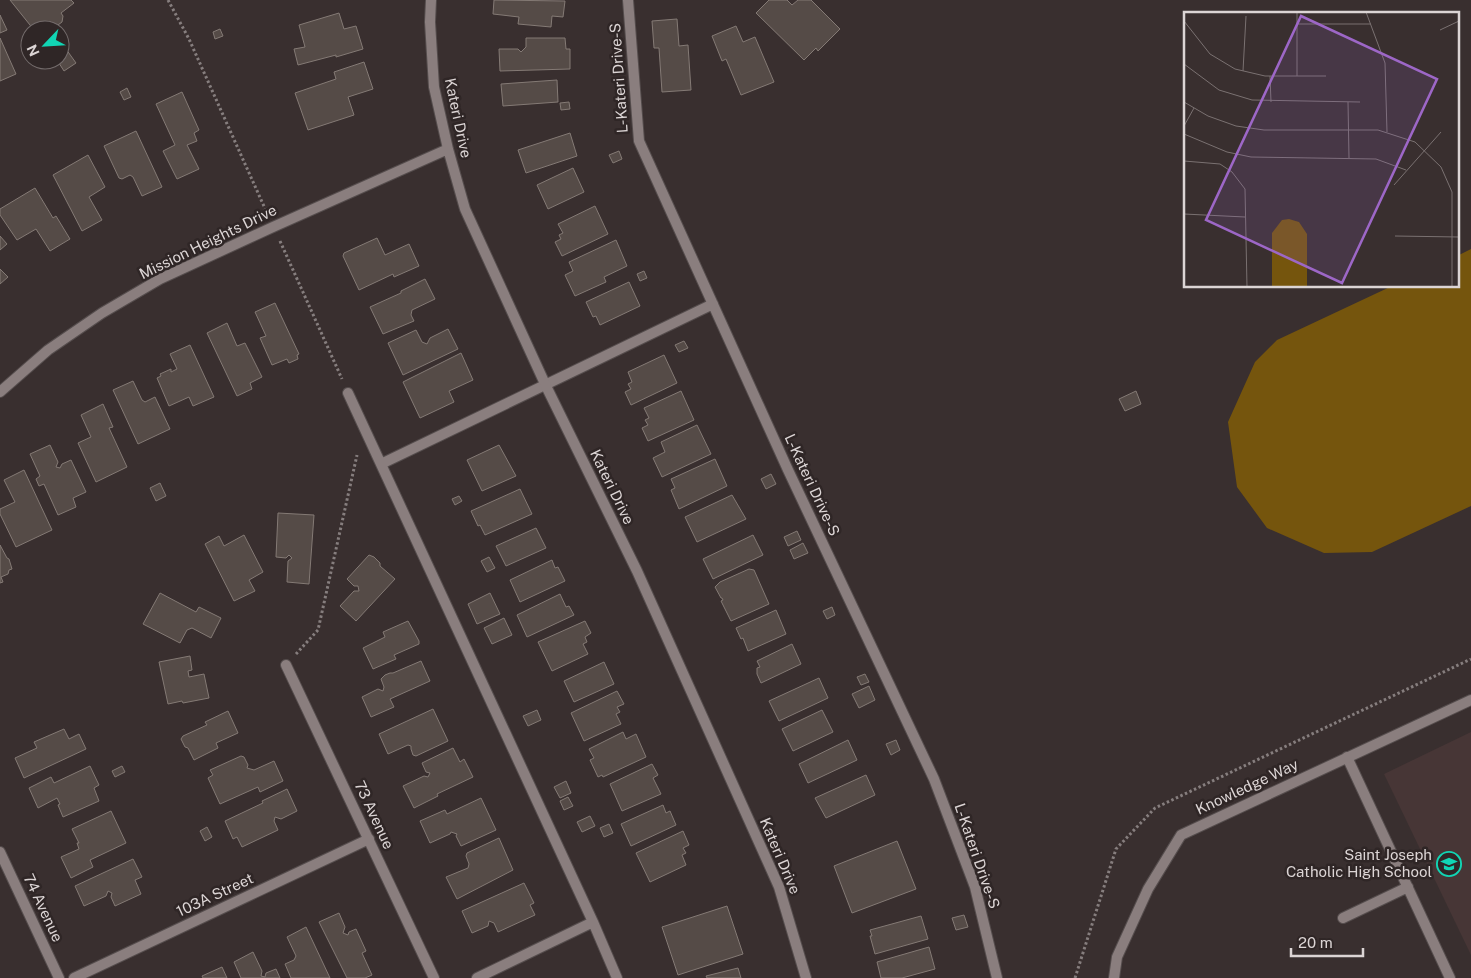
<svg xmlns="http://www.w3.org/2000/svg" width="1471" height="978" font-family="'Public Sans',sans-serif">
	<rect width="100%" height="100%" fill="#392f2f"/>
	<path fill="#473636" d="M1471,732V955L1384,774Z"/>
	<path fill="#75550d" d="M1471,249V506L1372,552L1324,553L1267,528L1237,487L1228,422L1255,362L1277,340L1392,286H1457V256Z"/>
	<path fill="#554b47" stroke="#847a75" d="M10,0H71L74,3L61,13L63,16L62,22L58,25L53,24L50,21L40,30H34Z
		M494,0L565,1L563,17L552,16L551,27L518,24L519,17L493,14Z
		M769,0H787L792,5L798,0H811L840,29L818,51L816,48L804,60L756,13Z
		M339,13L344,29L356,26L363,49L336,57V55L298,65L294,49L305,47L299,25Z
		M0,15L7,30L0,33Z
		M677,19L679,46L688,45L691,90L662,92L659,48H654L652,21Z
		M736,26L743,42L755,37L774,82L741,95L726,59L722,61L712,36Z
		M220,29L223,36L215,39L213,32Z
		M0,38L16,74L0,81Z
		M526,38H565L566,49H570V69L500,71L499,49H518L521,52L526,47Z
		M66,49L76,63L64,71L57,60H60V53Z
		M364,62L373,89L348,97L354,115L308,130L295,93L336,79L334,72Z
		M557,80L558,102L503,106L501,84Z
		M127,88L131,97L124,100L120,92Z
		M182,92L199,130L194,133L197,141L187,145L199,169L177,179L163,151L175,145L156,104Z
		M569,102L570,109L561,110L560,103Z
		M136,131L162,187L142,196L133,177L130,175L122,179L119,178L104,146Z
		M570,133L577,156L526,173L518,150Z
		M619,151L622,159L613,163L609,155Z
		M88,155L105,187L89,197L102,220L82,231L53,175Z
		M573,168L584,192L548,209L537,185Z
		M35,188L53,218L56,216L70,239L50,251L36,229L17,240L0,215V209Z
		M595,206L608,234L562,256L555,242L561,239L559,235L563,233L558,224Z
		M0,236L7,244L0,250Z
		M377,238L385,255L409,244L419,266L394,277L393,274L359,290L343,256L344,253Z
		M616,240L627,266L604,277L606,282L575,296L565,275L573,271L569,262Z
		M0,269L8,277L0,284Z
		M644,271L647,278L640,281L637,274Z
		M425,279L435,299L412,310L411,315L414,321L383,334L370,307L401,293V291Z
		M629,282L640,306L600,325L596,316L593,317L586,302Z
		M275,303L299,354L297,355L298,359L289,363L287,359L272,365L260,338L266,336L255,312Z
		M227,323L237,346L245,343L262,377L250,383L252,389L237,396L207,333Z
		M448,329L458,349L403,375L388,343L416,330L422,342L427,344L430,338Z
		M684,341L688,348L679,352L675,345Z
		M190,345L214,397L193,406L189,397L169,406L157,378L161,376L160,374L171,369V372L177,369L170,354Z
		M461,353L473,380L449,391L454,402L420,418L403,382Z
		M664,355L677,383L631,405L625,392L631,389L628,384L632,382L628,372Z
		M133,381L142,400L145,402L155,397L170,429L138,444L113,390Z
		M681,391L694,420L648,441L642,428L648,425L645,420L649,418L644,408Z
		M1136,391L1141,404L1125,411L1119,399Z
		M103,404L113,427L109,428L127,467L96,482L78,443L91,437L81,415Z
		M697,425L711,454L662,477L653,458L665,452L661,442Z
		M50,445L58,462L56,467L60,468L62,464L71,460L86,492L73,498L76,507L58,515L44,484L39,486L36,479L40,476L30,454Z
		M499,445L516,476L482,491L467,460Z
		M715,459L727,486L679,509L671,490L675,488L671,479Z
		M24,470L52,530L16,547L0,514V509L15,502L4,480Z
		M771,474L776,484L766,489L761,479Z
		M160,483L166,496L156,501L150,488Z
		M520,489L532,514L485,535L480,525L478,526L471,511Z
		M732,495L746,519L697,542L685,517Z
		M459,496L462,501L455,505L452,499Z
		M278,513L314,515L309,584L287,582L288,561L292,558L289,555L286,558L276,557Z
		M536,528L546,548L506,566L496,546Z
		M797,531L801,540L788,546L784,537Z
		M244,535L263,572L249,580L255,591L234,601L205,544L219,536L224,546Z
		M753,535L763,555L713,579L703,559Z
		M803,543L808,553L794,559L790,550Z
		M0,545L7,558L9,559L12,569L9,570L8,574L1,577L3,582L0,583Z
		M369,555L374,557L380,563V566L395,579L356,621L340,606L354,591H359L358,586H354L347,579Z
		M489,557L495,568L487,572L481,561Z
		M552,560L555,568L558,567L565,581L520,602L510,580Z
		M749,569L754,570L769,604L731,621L721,601L723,600L722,598H721L715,587L720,582Z
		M160,593L196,612L199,607L221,618L211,638L192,628L187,630L180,643L143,624Z
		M490,593L500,614L477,624L468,604Z
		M560,594L566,607L569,606L574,615L527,637L517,615Z
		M832,607L835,615L827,619L823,611Z
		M776,610L786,634L748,651L743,638L741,639L736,628Z
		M504,618L512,635L492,644L484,628Z
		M408,621L419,641V644L394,655L396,659L373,669L363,648L385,637L383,632Z
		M585,621L591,633L585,637L587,642L583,644L588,654L552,671L538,642Z
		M792,644L801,664L761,683L757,674V668L760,667L757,661Z
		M190,656L192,670L188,671L189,677L204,674L209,698L183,703L182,701L168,704L159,662Z
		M421,661L430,681L390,699L394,707L371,717L362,697L378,689L383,691L384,687L381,679L385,675L390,673H393Z
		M604,662L614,684L574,702L564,681Z
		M865,674L869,682L861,685L857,677Z
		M819,678L828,698L779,721L769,701Z
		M869,686L875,700L859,708L852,694Z
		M617,691L624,704L617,707L620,712L616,714L621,724L584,741L571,713Z
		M433,709L448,741L416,756L413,755L411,749V746L408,745L388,754L379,734Z
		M537,710L541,720L528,726L523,716Z
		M822,710L833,732L793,751L782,729Z
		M228,711L238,733L216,743L218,748L194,760L188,748L185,747L181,739L183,736L207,725L205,722Z
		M64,729L69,739L79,734L86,749L24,778L15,758L37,748L34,742Z
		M623,732L626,739L636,734L646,757L603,777L602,775L598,777L590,760L594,758L589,749Z
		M848,740L857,760L808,783L799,764Z
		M896,740L900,750L891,755L886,744Z
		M453,748L460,762L464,759L473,777L437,794L438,796L414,808L403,786L424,776L428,777L430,773L426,772L422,763Z
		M241,756L244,757L248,765L247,768L254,770L274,761L283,781L260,792L258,787L220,804L208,778L213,775L210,770Z
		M652,764L658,775L653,778L661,794L622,811L610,784Z
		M90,766L99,785L94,788L99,801L63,817L58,805L60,804L57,798L38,808L29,788L51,777L54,783Z
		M122,766L125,772L115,777L112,771Z
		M866,775L875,795L826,818L815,798Z
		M566,781L571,793L560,798L554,787Z
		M287,789L297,811L281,819L275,817L274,821L278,830L242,847L237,837L233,839L225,821L263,803L262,801Z
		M568,797L573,806L564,810L560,801Z
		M481,798L496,830L461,846L456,836L457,834L451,832L450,834L430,843L420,821L445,810L447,814Z
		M663,805L666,813L670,811L676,825L631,846L621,824Z
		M111,811L126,843L90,860L93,867L71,878L61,857L79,849L77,843H79L72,829Z
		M590,816L595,826L582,832L577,822Z
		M609,824L613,833L604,837L600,828Z
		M207,827L212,837L205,841L200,831Z
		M683,831L689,845L683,848L686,853L682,855L686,865L650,882L636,853Z
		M499,838L513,870L457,899L446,877L468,868L469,864L466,856L467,853Z
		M897,841L916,889L852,913L834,866Z
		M133,859L142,877L135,880L141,894L115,906L111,897L112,893L108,891L106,896L84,906L75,886Z
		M524,883L534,903L530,905L535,915L498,932L494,923L489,921L488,926L472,933L462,911Z
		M727,906L743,954L678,975L662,927Z
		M339,913L345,927L343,933L348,935L349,932L356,929L366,951L362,953L372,975L365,978H347L319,922Z
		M964,915L968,927L956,930L952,918Z
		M921,916L928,939L875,954L870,936H872L870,930Z
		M306,927L330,978H291L285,964L294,960L296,956L287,937Z
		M929,947L935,969L902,978H881L877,962Z
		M253,952L262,971L261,976L265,977L266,973L276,969L280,978H241L234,962Z
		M222,967L227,978H203L202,976Z
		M738,968L741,978H707L706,976Z"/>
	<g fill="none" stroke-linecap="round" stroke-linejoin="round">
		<defs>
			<path id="service" d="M628,0L639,141L788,470L934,779L975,887L997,978
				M348,393L593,922L617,978
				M381,464L713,304
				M1347,757L1450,978
				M1343,918L1408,887
				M477,978L593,922"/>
			<path id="minor" d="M286,665L434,978
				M0,852L59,978
				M74,978L369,839
				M1114,978L1117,957L1148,889L1181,835L1471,700"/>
			<path id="tertiary" d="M431,0L430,22L434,87L448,149L465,209L546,386L637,571L779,887L806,978
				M0,392L48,350L102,313L160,279L273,227L448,149"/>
		</defs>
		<use href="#service" stroke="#554d4d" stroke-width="12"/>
		<use href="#minor" stroke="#554d4d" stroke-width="12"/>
		<use href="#tertiary" stroke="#554d4d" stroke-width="12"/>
		<path stroke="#867e7e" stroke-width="3" stroke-dasharray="2.5 2.5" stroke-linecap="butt" d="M168,0L189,39L267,213
			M280,241L342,379
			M296,654L318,630L357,455
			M1075,978L1116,849L1155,808L1471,659"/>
		<use href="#service" stroke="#8a7e7e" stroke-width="10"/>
		<use href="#minor" stroke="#8a7e7e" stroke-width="10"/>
		<use href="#tertiary" stroke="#8a7e7e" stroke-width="10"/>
	</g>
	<defs>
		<symbol id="school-ring" viewBox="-11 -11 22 22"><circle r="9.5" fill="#2f2626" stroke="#11d5b4" stroke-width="1.5"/><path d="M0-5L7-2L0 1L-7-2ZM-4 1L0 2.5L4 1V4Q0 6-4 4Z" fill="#11d5b4"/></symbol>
	</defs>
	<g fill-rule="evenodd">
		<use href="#school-ring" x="1435" y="850" width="28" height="28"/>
	</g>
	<g text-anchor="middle" stroke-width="5" stroke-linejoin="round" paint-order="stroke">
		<g font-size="15" fill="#dcd5d5" stroke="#2f2626">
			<text transform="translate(619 78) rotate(-94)" y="5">L-Kateri Drive-S</text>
			<text transform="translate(458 118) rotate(78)" y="5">Kateri Drive</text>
			<text transform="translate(208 242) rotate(-26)" y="5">Mission Heights Drive</text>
			<text transform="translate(812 485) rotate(65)" y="5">L-Kateri Drive-S</text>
			<text transform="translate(612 487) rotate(64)" y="5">Kateri Drive</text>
			<text transform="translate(1247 787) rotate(-25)" y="5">Knowledge Way</text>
			<text transform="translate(374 815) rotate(65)" y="5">73 Avenue</text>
			<text transform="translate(780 856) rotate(67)" y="5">Kateri Drive</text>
			<text transform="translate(977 856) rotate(71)" y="5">L-Kateri Drive-S</text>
			<text transform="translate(215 895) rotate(-25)" y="5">103A Street</text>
			<text transform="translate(43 908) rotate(65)" y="5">74 Avenue</text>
		</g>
		<g font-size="15" fill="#dcd5d5" stroke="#2f2626" text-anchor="end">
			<text x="1432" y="860">Saint Joseph<tspan x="1432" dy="17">Catholic High School</tspan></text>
		</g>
	</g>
	<g transform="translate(1184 12)">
		<rect width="275" height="275" fill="#392f2f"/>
		<path d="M105,207L115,210L123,222V275H88V221L98,208Z" fill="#75550d"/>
		<path fill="none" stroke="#7a7171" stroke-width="1" d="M113,0V64M182,0L201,51L203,120M0,9L26,42L51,57L81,64H142M113,12H187M256,18L275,9M0,52L35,78L68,88L176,90M59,59L62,4M86,64L87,90M0,90L24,104L52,114L80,118H194L231,130L257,155L268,180V275M164,90L165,146M0,114L10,96M0,122L43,140L67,145L192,147L222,158M0,149L36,152L48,160L61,177L63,275M210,173L257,120M0,202L61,205M211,224L275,225"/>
		<path fill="#9d67c7" fill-opacity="0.15" stroke="#9d67c7" stroke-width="2.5" d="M117,4L253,67L158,271L22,208Z"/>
		<rect width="275" height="275" fill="none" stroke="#dcd5d5" stroke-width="2.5"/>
	</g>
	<g transform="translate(45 45) rotate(245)"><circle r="24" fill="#2f2626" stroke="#746c6c"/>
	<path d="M0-4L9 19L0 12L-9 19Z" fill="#11d5b4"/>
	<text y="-8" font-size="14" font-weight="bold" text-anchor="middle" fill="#dcd5d5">N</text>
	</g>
	<path d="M1291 948v8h72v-8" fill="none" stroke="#dcd5d5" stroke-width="2.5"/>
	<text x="1298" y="948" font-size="15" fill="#dcd5d5" stroke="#2f2626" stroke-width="4" paint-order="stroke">20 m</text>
</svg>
